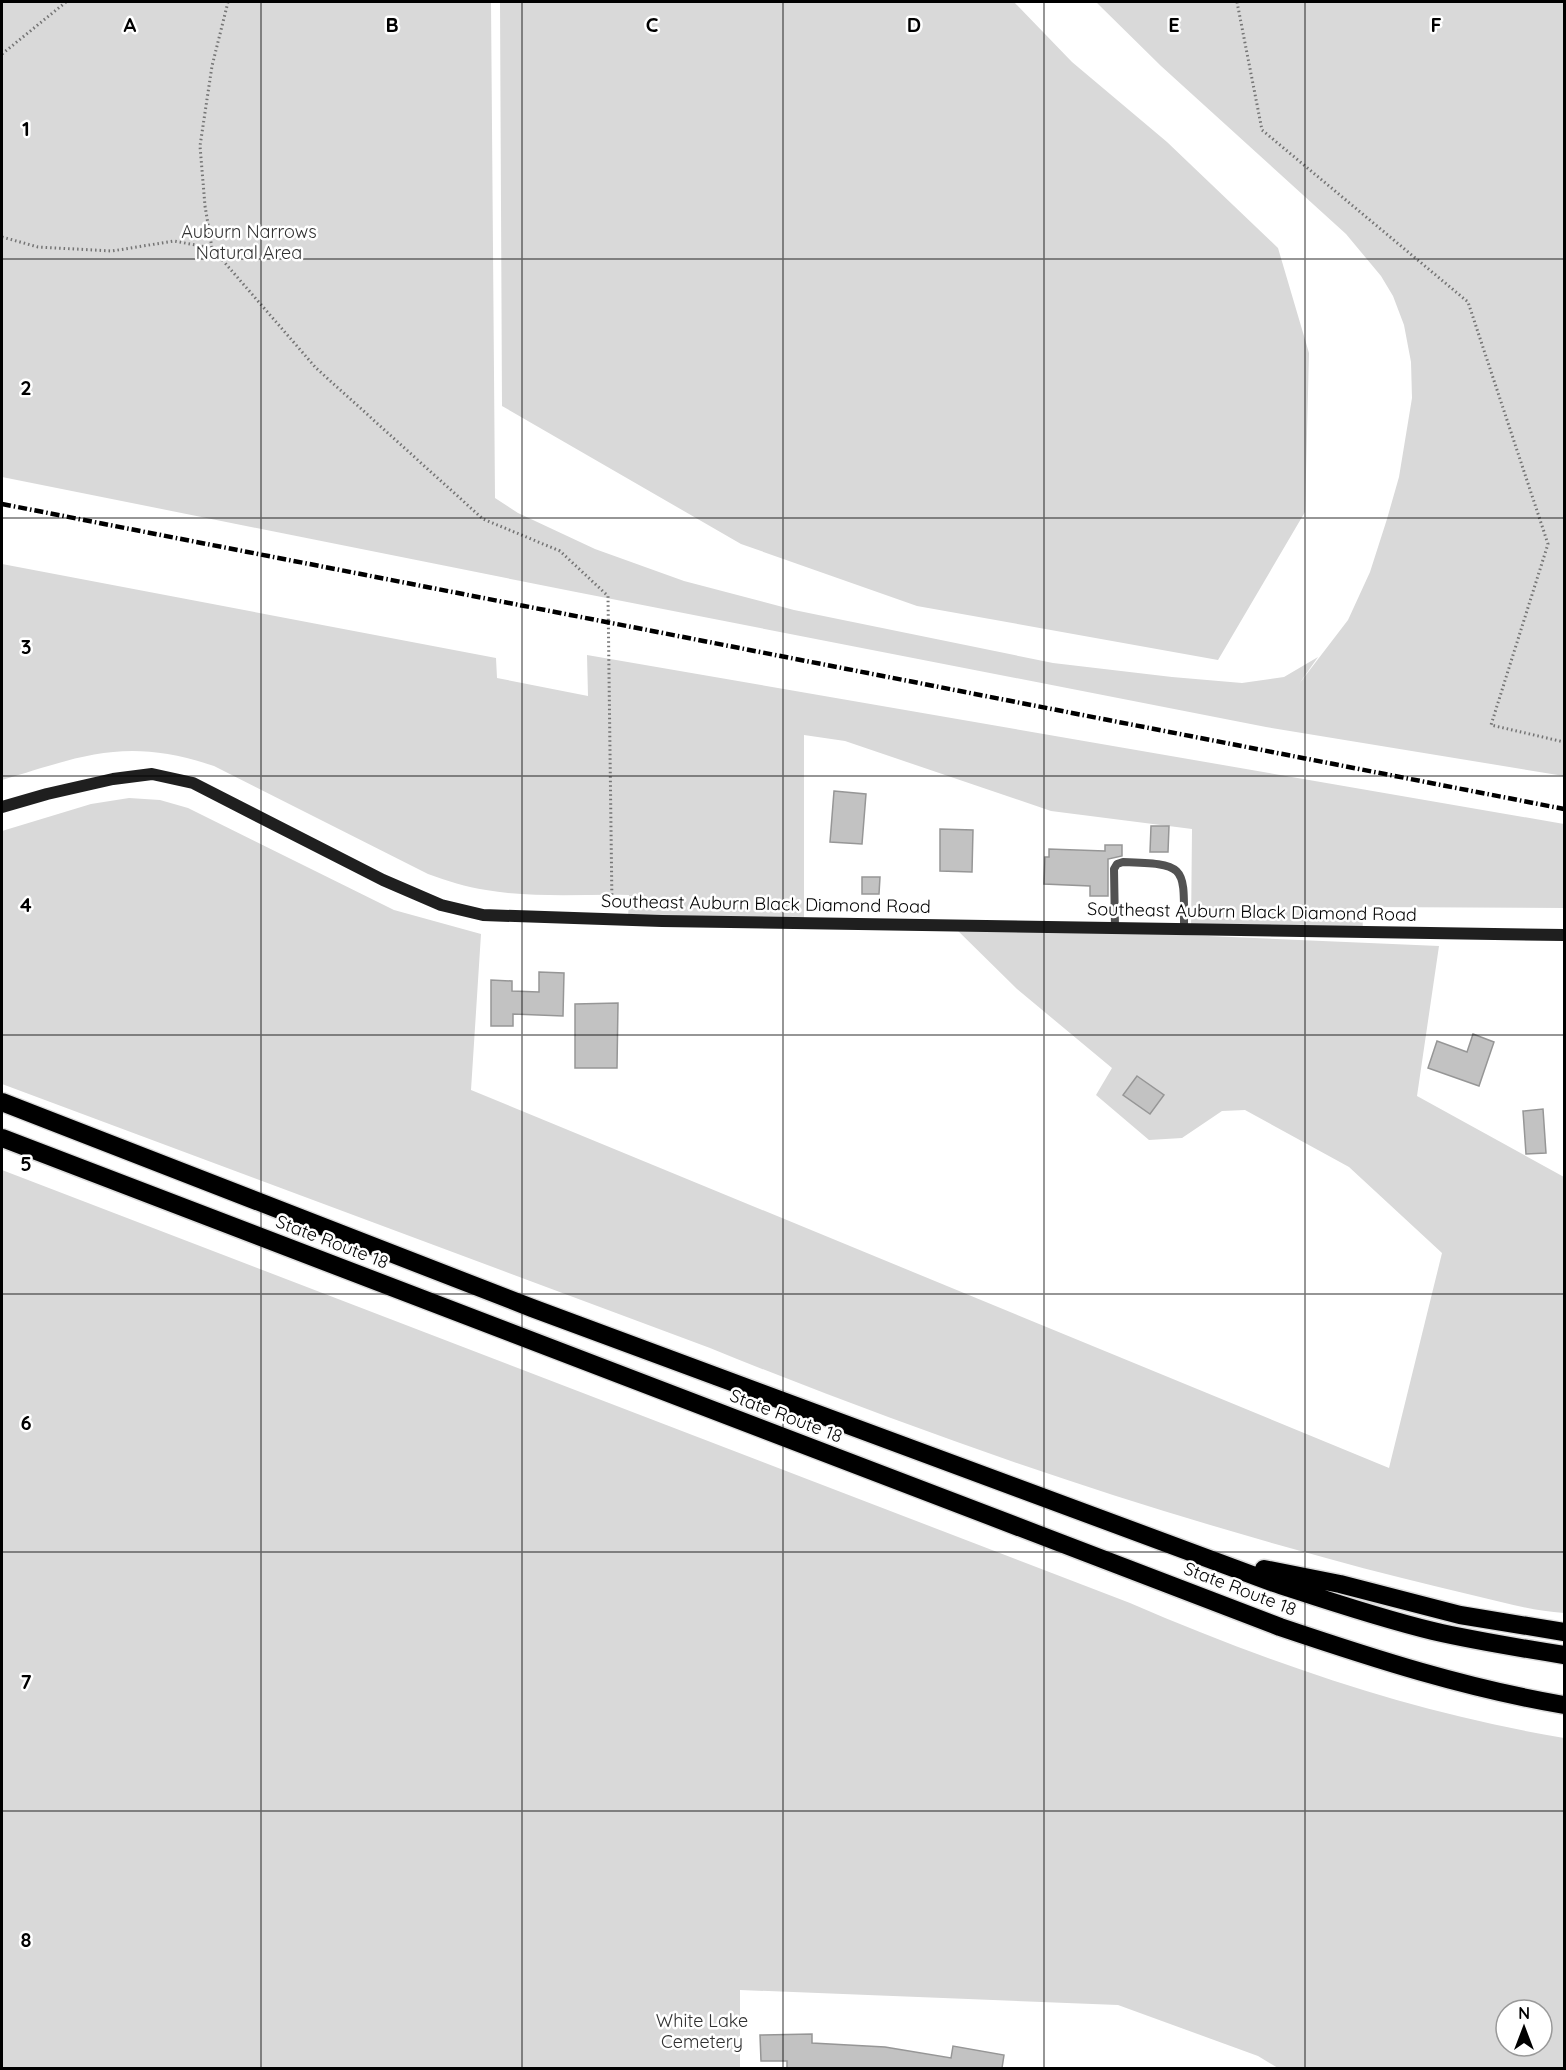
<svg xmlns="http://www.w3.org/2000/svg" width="1566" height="2070" font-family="Quicksand,sans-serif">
	<rect width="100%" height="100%" fill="#fff"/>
	<path fill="#d9d9d9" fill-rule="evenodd" d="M2,2H491L495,498L518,513L595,549L684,581L794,610L1053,663L1172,677L1242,683L1284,677L1318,657L1299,684L1348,620L1370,572L1387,519L1399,477L1412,398L1411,362L1404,325L1393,296L1381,276L1346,234L1161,66L1096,2H1564V776L1266,727L576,592L2,477Z
		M500,2H1014L1072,62L1167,142L1278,248L1309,353L1305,512L1218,660L917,606L741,544L502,406Z
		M2,564L496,658L497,678L588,696L587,655L1564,824V908L1362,907L1363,932L1191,929L1192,829L1051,811L845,741L804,735V923L628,920L629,895C582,894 532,898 486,890C466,887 447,881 428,874L214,766C127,737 85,755 2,780Z
		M129,798L160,800L188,808L394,910L481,934L471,1090L1389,1468L1442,1253L1349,1167L1245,1110L1222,1111L1182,1138L1149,1140L1096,1095L1112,1068L1017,989L952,925L1439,946L1417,1096L1564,1177V1613C1534,1611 1505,1603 1476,1596C1426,1584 1376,1572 1326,1558C1116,1501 912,1430 710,1348L2,1084V831L91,804Z
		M2,1170L1130,1603C1269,1663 1414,1713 1564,1738V2068H1278L1258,2056L1118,2005L740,1990V2068H2ZM1506,2010H1542V2046H1506Z"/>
	<path fill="#c2c2c2" stroke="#969696" stroke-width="1.5" d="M834,791L866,794L862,844L830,842Z
		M1151,826H1169L1168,852H1150Z
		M940,829L973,830L972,872L940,871Z
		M1105,845H1122V856L1108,859V896H1090V886L1044,884L1045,857H1049V849L1105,851Z
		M862,877H880L879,894H862Z
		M539,972L564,973L563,1016L513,1014V1026H491V980L512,981V991L539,992Z
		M618,1003L617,1068H575V1004Z
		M1473,1034L1494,1042L1479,1086L1428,1068L1437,1041L1467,1052Z
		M1137,1076L1164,1095L1150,1114L1123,1095Z
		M1543,1109L1546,1153L1526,1154L1523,1111Z
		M812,2034V2043L885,2047L951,2058L953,2046L1004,2055L1002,2068H787V2061H761L760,2035Z"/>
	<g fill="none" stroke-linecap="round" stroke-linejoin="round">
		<defs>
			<path id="highway" d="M2,1102L532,1308L1274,1583C1326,1600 1379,1618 1433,1631C1476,1641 1520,1648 1564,1655
				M2,1138L1280,1627C1375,1659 1465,1688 1564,1705
				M1264,1569L1340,1584L1460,1615L1564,1632"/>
		</defs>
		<use href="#highway" stroke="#dbdbdb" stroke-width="21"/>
		<path stroke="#747474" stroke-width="3" stroke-dasharray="1.5 3" stroke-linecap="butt" d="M228,2L212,66L200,146L205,206L212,248L316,368L483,519L560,551L608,596L612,906
			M1237,2L1262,130L1468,302L1548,544L1491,725L1564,742
			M2,54L66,2
			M2,237L38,247L112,251L174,241L212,248"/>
		<path stroke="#525252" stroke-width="8" d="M1115,928L1114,869L1117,864L1123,862C1188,864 1184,866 1184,929"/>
		<path stroke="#1f1f1f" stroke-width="12" d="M2,807L47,794L113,779L152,774L193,783L383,880L441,905L483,915L662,921L1564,935"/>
		<use href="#highway" stroke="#000" stroke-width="18"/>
		<path stroke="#000" stroke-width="4.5" stroke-dasharray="9 3 1.5 3" stroke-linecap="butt" d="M2,504L1564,809"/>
	</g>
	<path fill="none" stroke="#000" stroke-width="1.5" stroke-opacity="0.55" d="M261,2V2068M522,2V2068M783,2V2068M1044,2V2068M1305,2V2068M2,259H1564M2,518H1564M2,776H1564M2,1035H1564M2,1294H1564M2,1552H1564M2,1811H1564"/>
	<g text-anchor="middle" stroke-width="5" stroke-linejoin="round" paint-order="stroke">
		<g font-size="18" fill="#303030" stroke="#fff">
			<text x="249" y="238">Auburn Narrows<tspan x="249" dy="21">Natural Area</tspan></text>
			<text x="702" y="2027">White Lake<tspan x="702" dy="21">Cemetery</tspan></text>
		</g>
		<g font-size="18" fill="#000" stroke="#fff">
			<text transform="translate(766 904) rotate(1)" y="6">Southeast Auburn Black Diamond Road</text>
			<text transform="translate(1252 912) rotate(1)" y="6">Southeast Auburn Black Diamond Road</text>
			<text transform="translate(332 1242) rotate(21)" y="6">State Route 18</text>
			<text transform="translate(786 1416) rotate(21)" y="6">State Route 18</text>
			<text transform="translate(1240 1589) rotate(21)" y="6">State Route 18</text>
		</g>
	</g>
	<g font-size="20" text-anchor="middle" font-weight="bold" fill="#000" stroke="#fff" stroke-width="5" stroke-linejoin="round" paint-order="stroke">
		<text x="130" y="32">A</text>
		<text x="392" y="32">B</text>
		<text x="652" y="32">C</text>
		<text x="914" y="32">D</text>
		<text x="1174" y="32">E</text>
		<text x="1436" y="32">F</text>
		<text x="26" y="136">1</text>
		<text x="26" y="395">2</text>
		<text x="26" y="654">3</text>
		<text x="26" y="912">4</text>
		<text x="26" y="1171">5</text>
		<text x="26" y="1430">6</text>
		<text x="26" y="1689">7</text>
		<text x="26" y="1947">8</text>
	</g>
	<rect width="1566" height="2070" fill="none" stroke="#000000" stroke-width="6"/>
	<g transform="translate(1524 2028)"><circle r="28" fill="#ffffff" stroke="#999999" stroke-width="1.5"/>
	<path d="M0-4.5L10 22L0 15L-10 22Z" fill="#000000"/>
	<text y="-9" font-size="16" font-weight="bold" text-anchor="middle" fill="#000000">N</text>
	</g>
</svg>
